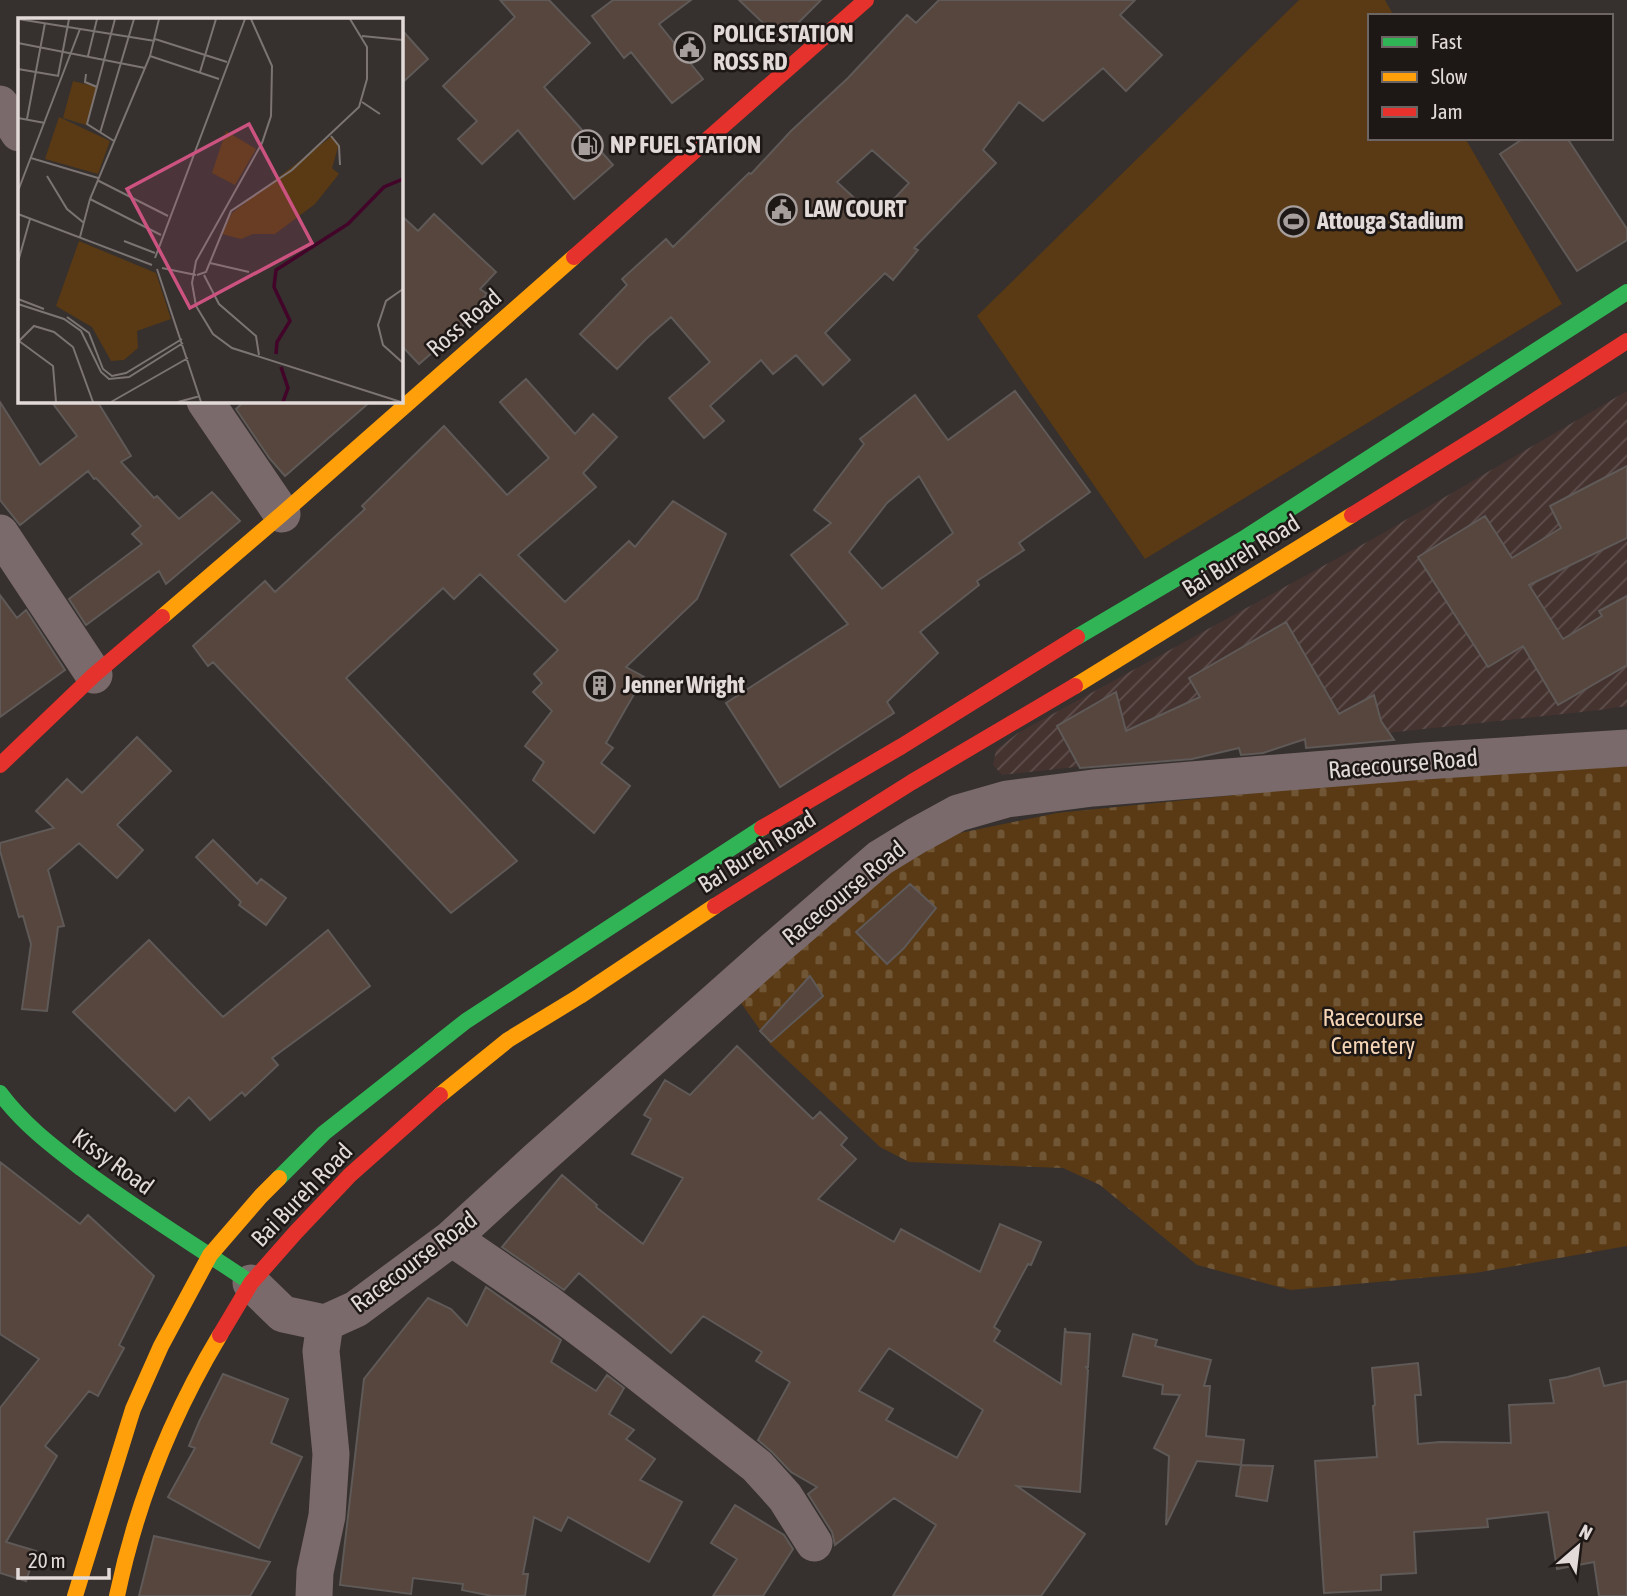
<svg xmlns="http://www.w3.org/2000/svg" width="1627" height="1596" font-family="'Asap Condensed',sans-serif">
	<defs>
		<pattern id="industrial-furrows" width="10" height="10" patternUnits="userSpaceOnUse" patternTransform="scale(1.75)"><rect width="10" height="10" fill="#453330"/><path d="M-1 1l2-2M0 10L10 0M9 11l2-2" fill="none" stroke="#60504d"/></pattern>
		<pattern id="cemetery-stones" width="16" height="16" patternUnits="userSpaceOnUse" patternTransform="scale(1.75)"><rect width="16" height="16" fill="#593a14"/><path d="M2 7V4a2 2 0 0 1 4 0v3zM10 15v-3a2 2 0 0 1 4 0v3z" fill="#715635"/></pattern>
	</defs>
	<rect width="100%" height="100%" fill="#36302e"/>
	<path fill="url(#industrial-furrows)" d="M1627,391V706L1600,710L1002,775L993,765L996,750L1018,733L1378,536Z"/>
	<path fill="url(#cemetery-stones)" d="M1627,750V1246L1475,1273L1291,1290L1197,1265L1100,1185L1063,1168L909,1162L880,1147L770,1044L741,1003L877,865L960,833L1057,813L1412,777Z"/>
	<path fill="#593a14" d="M1299,0H1385L1394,16H1370V138H1465L1562,304L1145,559L977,316Z"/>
	<path fill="#56463d" stroke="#5f5957" stroke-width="2" fill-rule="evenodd" d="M500,0H549L590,43L544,87L613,165L574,199L518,130L482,164L458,139L477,121L443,86L515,17Z
		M613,0H691L659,24L703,79L672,103L631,52L624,58L592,16Z
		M739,0H821L781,40Z
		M939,0H1135L1120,15L1162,55L1126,91L1103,68L1043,121L1019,102L983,150L996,163L914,248L918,250L893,280L885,273L825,333L850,360L823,385L796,355L773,374L761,360L710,406L724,421L704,438L669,398L710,362L671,317L646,339L617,369L580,334L627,285L622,279L666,239L673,247L749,173L751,174L791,131L848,78L907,15L916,23ZM872,150L909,183L876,218L837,182Z
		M401,29L428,59L401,84Z
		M1524,138H1567L1627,229V240L1577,271L1500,154Z
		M434,214L496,272L480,289L487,294L462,322L464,325L419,364L401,345V215L418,231Z
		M526,379L575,434L593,414L617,437L583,473L596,487L518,555L565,602L629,541L635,547L673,501L726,534L697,599L626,667L644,677L606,743L613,748L601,763L630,786L594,833L533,780L544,762L525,746L552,711L533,692L542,683L534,674L558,650L480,574L454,599L443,588L346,678L517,861L451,913L213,662L208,666L193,646L265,581L275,592L365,509L362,506L444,426L507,495L549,458L500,402Z
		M1015,391L1090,492L1019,543L1024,550L977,581L979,585L920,632L938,653L887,702L894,713L780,787L726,703L848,624L791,555L831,523L814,510L864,444L860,439L915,395L948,440ZM919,476L953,533L882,589L849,552L887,503Z
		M51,401H97L131,456L121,462L154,498L157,496L179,519L212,492L240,521L166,584L159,571L86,625L69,599L142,544L132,534L141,526L96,478L94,479L88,471L20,525L0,500V402L40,465L77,436Z
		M245,401H371L285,476L270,459L236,409Z
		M1627,466V538L1529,585L1563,639L1602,616L1599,611L1627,596V665L1558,705L1523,646L1488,667L1418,557L1485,516L1512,558L1561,528L1550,506Z
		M0,595L17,618L26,610L65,670L0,717Z
		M1286,622L1339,714L1374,695L1381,721L1394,740L1306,748L1305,739L1263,753L1241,755L1239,748L1192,759L1080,768L1057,726L1116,692L1126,731L1200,697L1189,678Z
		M137,737L171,771L117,825L143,850L117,878L79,843L48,870L64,926L58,927L47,1011L22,1009L31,944L23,916L19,917L0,851V843L54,828L36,811L67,779L82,793Z
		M213,840L257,884L261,879L286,898L266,925L239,905L241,902L196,857Z
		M910,884L936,908L904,948L887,964L856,932Z
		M328,930L370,986L272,1058L278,1065L245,1096L242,1092L210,1120L189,1097L175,1111L73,1012L149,940L223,1017Z
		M810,976L823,996L771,1042L760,1031Z
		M737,1046L813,1119L820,1112L847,1138L841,1145L856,1159L818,1199L894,1242L901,1229L980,1272L1000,1224L1041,1242L1031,1265L1028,1264L994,1327L1000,1331L994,1341L1061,1384L1065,1328L1066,1332L1090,1334L1088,1367H1086L1088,1370L1080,1492L1017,1486L1085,1534L1041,1596H893L936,1525L894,1498L835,1545L832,1532L808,1494L817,1487L791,1472L772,1452L758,1440L790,1382L756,1361L762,1352L703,1316L671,1353L579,1273L564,1290L502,1247L562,1175L597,1205L596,1207L643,1244L683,1178L632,1154L651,1119L644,1115L665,1080L690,1095ZM889,1348L983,1410L957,1458L886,1420L893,1409L859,1391Z
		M0,1162L80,1224L88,1215L154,1276L119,1345L124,1348L98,1396L89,1391L45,1446L57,1456L6,1542L36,1551L26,1581L0,1573V1408L39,1359L0,1334Z
		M486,1287L561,1340L551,1362L596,1391L607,1375L624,1388L609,1414L634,1430L626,1439L655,1459L640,1480L682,1502L649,1562L568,1517L561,1531L534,1517L523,1574H528L525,1596H492L462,1590L463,1584L413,1578L411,1594L340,1585L364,1379L428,1298L451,1309L467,1326Z
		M1133,1334L1157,1340L1155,1346L1211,1360L1204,1386H1210L1206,1436L1244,1440L1241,1465L1197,1461L1166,1525L1169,1456L1154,1448L1180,1395L1162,1394L1163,1385L1123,1376Z
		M1418,1363L1421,1395H1415L1418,1444L1440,1442L1511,1443L1509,1405L1554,1403L1550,1380L1568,1377L1599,1368L1604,1386L1627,1381V1596H1599L1594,1562L1557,1569L1548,1512L1487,1519L1488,1527L1414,1532L1416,1573L1381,1575V1590L1324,1593L1315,1461L1377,1457L1373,1406L1375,1405L1372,1368Z
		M223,1374L288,1399L271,1443L302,1457L259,1548L168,1497L195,1448L189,1446L199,1422Z
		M1241,1465L1273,1466L1267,1501L1236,1496Z
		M735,1505L784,1535L793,1549L763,1596H713L737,1559L711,1543Z
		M154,1536L270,1562L250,1596H139Z"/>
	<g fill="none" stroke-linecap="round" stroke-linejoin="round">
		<path stroke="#7a6a6b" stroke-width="37" d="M0,104L19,133
			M205,401L282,514
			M0,533L94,675
			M452,1238L547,1303L604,1346L757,1466L785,1497L814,1543
			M251,1283L283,1314L325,1323L356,1309L452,1238L537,1160L777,947L880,858L916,836L958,813L1007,799L1093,788L1424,761L1627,748
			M314,1596L315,1572L327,1516L331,1454L321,1351L325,1323"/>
		<path stroke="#30b455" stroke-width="16" d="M1077,637L1243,539L1627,292
			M0,1093C23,1124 52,1146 82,1169C137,1210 195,1245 251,1283
			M279,1178L324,1133L466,1021L762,828"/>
		<path stroke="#ff9f0a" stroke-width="16" d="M162,617L282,514L574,257
			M1075,686L1352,515
			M440,1095L508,1040L580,996L715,906
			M75,1596L133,1409L161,1346L210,1255L261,1196L279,1178
			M117,1596C136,1505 172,1415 220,1335"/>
		<path stroke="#e5322d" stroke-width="16" d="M574,257L866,0
			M1352,515L1497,425L1627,341
			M0,765L94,675L162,617
			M762,828L902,746L1077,637
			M715,906L912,782L1075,686
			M220,1335L251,1283L296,1232L350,1175L440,1095"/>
	</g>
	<defs>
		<symbol id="civic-ring" viewBox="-11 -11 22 22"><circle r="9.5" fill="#1d1716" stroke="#a69e9c" stroke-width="1.5"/><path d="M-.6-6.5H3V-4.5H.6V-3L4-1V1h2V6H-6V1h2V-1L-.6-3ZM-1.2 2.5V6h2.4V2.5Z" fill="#a69e9c"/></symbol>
		<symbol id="fuel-ring" viewBox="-11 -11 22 22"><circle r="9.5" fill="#1d1716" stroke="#a69e9c" stroke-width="1.5"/><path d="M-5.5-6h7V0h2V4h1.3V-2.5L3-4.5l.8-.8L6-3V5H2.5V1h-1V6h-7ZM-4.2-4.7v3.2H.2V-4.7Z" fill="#a69e9c"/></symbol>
		<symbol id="stadium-ring" viewBox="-11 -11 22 22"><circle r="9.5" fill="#1d1716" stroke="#a69e9c" stroke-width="1.5"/><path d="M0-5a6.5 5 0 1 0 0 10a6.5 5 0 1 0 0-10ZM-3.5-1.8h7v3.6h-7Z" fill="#a69e9c"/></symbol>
		<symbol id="building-ring" viewBox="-11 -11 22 22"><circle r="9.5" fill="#1d1716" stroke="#a69e9c" stroke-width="1.5"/><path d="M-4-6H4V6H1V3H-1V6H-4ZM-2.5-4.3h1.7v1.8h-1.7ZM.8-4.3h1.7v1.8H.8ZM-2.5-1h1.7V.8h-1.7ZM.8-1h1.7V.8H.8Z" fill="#a69e9c"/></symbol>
	</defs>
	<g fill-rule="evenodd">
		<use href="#civic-ring" x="672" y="30" width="35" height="35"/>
		<use href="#fuel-ring" x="570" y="128" width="35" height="35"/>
		<use href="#civic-ring" x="764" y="192" width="35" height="35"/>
		<use href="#stadium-ring" x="1276" y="204" width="35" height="35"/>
		<use href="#building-ring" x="582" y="668" width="35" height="35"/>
	</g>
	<g text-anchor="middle" stroke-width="5" stroke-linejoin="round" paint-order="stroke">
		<g font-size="24" font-weight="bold" fill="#e2dad8" stroke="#1d1716" text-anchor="start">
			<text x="713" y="42">POLICE STATION<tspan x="713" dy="28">ROSS RD</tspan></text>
			<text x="610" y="153">NP FUEL STATION</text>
			<text x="804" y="217">LAW COURT</text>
			<text x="1317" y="229">Attouga Stadium</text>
			<text x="623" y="693">Jenner Wright</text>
		</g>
		<g font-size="24" fill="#e2dad8" stroke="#1d1716">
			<text transform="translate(464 323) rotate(-41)" y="8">Ross Road</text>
			<text transform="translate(1241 556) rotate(-32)" y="8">Bai Bureh Road</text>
			<text transform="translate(1403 764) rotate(-5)" y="8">Racecourse Road</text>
			<text transform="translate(757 852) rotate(-32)" y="8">Bai Bureh Road</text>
			<text transform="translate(844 893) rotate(-39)" y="8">Racecourse Road</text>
			<text transform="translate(113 1162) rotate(36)" y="8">Kissy Road</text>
			<text transform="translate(302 1195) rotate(-46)" y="8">Bai Bureh Road</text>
			<text transform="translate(414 1262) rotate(-37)" y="8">Racecourse Road</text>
		</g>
		<g font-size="24" fill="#f5d5b5" stroke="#1d1716">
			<text x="1373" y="1026">Racecourse<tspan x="1373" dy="28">Cemetery</tspan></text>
		</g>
	</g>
	<g transform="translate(18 18)">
		<rect width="385" height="385" fill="#36302e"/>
		<path d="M41,99L92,123L80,156L27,141ZM314,118L321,126L314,150L321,156L297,186L257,216H235L223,221L204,216L214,195ZM61,223L138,255L153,301L119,313L120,330L106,342L93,343L74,309L38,288Z" fill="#593a14"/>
		<path d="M55,63L79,69L68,107L45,100ZM208,113L238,131L217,167L194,155Z" fill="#593a14"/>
		<path fill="none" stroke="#420429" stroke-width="3.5" d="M258,336L259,324L272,303L256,269L258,252L330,206L366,169L385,161M263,349L270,370L265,384"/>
		<path fill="none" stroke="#7b7472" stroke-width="2" d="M0,1L137,23M233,1L254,48L253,98L244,125L178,243L174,265L178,288L195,316L214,330L383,384M344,18L385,22M137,21L209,44M0,25L127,50M70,38L79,1M132,38L201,61M0,51L41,58M182,54L198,1M68,56L67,64L79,69M40,58L51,1M344,84L362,96M0,100L27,105M9,101L27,5M82,115L116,1M313,118L321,128L322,147M96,123L69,106L97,1M13,140L80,160M29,158L49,191L66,205M79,162L150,198M0,173L62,11M72,181L143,217M0,196L134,247M62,219L72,181L132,38L141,1M106,223L137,235M137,240L227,1M0,244L12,201M192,245L231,254M144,250L178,257M139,251L183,384M179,257L188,254L213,193L274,152L341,89L349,61V29L332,1M186,257L201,286L238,318L241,337M385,271L368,283L360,307L365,327L385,345M0,281L26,291M0,286L46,301L63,313L83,354L91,361L111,359L165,325M49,299L71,315L85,351L94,358L108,355L164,321M38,384L35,348L1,323L16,308L36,314L55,329L75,384M93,384L170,340M160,384L182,378"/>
		<path fill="#cc5280" fill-opacity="0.15" stroke="#cc5280" stroke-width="3.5" d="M231,106L294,225L172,290L109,171Z"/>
		<rect width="385" height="385" fill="none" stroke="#e2dad8" stroke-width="3.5"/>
	</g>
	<rect x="1368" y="14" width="245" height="126" fill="#1d1716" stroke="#6c6564" stroke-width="2"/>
	<rect x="1382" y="37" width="35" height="10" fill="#30b455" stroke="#6c6564" stroke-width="2"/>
	<text x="1431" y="49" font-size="21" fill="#e2dad8">Fast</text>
	<rect x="1382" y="72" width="35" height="10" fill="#ff9f0a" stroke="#6c6564" stroke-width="2"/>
	<text x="1431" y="84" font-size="21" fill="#e2dad8">Slow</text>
	<rect x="1382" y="107" width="35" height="10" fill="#e5322d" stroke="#6c6564" stroke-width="2"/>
	<text x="1431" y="119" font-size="21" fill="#e2dad8">Jam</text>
	<g transform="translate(1578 1547) rotate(28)" stroke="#1d1716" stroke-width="5" paint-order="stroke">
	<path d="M0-5L12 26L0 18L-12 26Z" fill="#e2dad8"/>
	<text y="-10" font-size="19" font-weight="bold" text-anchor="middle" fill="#e2dad8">N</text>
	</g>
	<path d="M18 1568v10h91v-10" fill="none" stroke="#e2dad8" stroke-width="3.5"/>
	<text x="28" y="1568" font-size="21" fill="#e2dad8" stroke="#1d1716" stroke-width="5" paint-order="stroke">20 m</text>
</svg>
